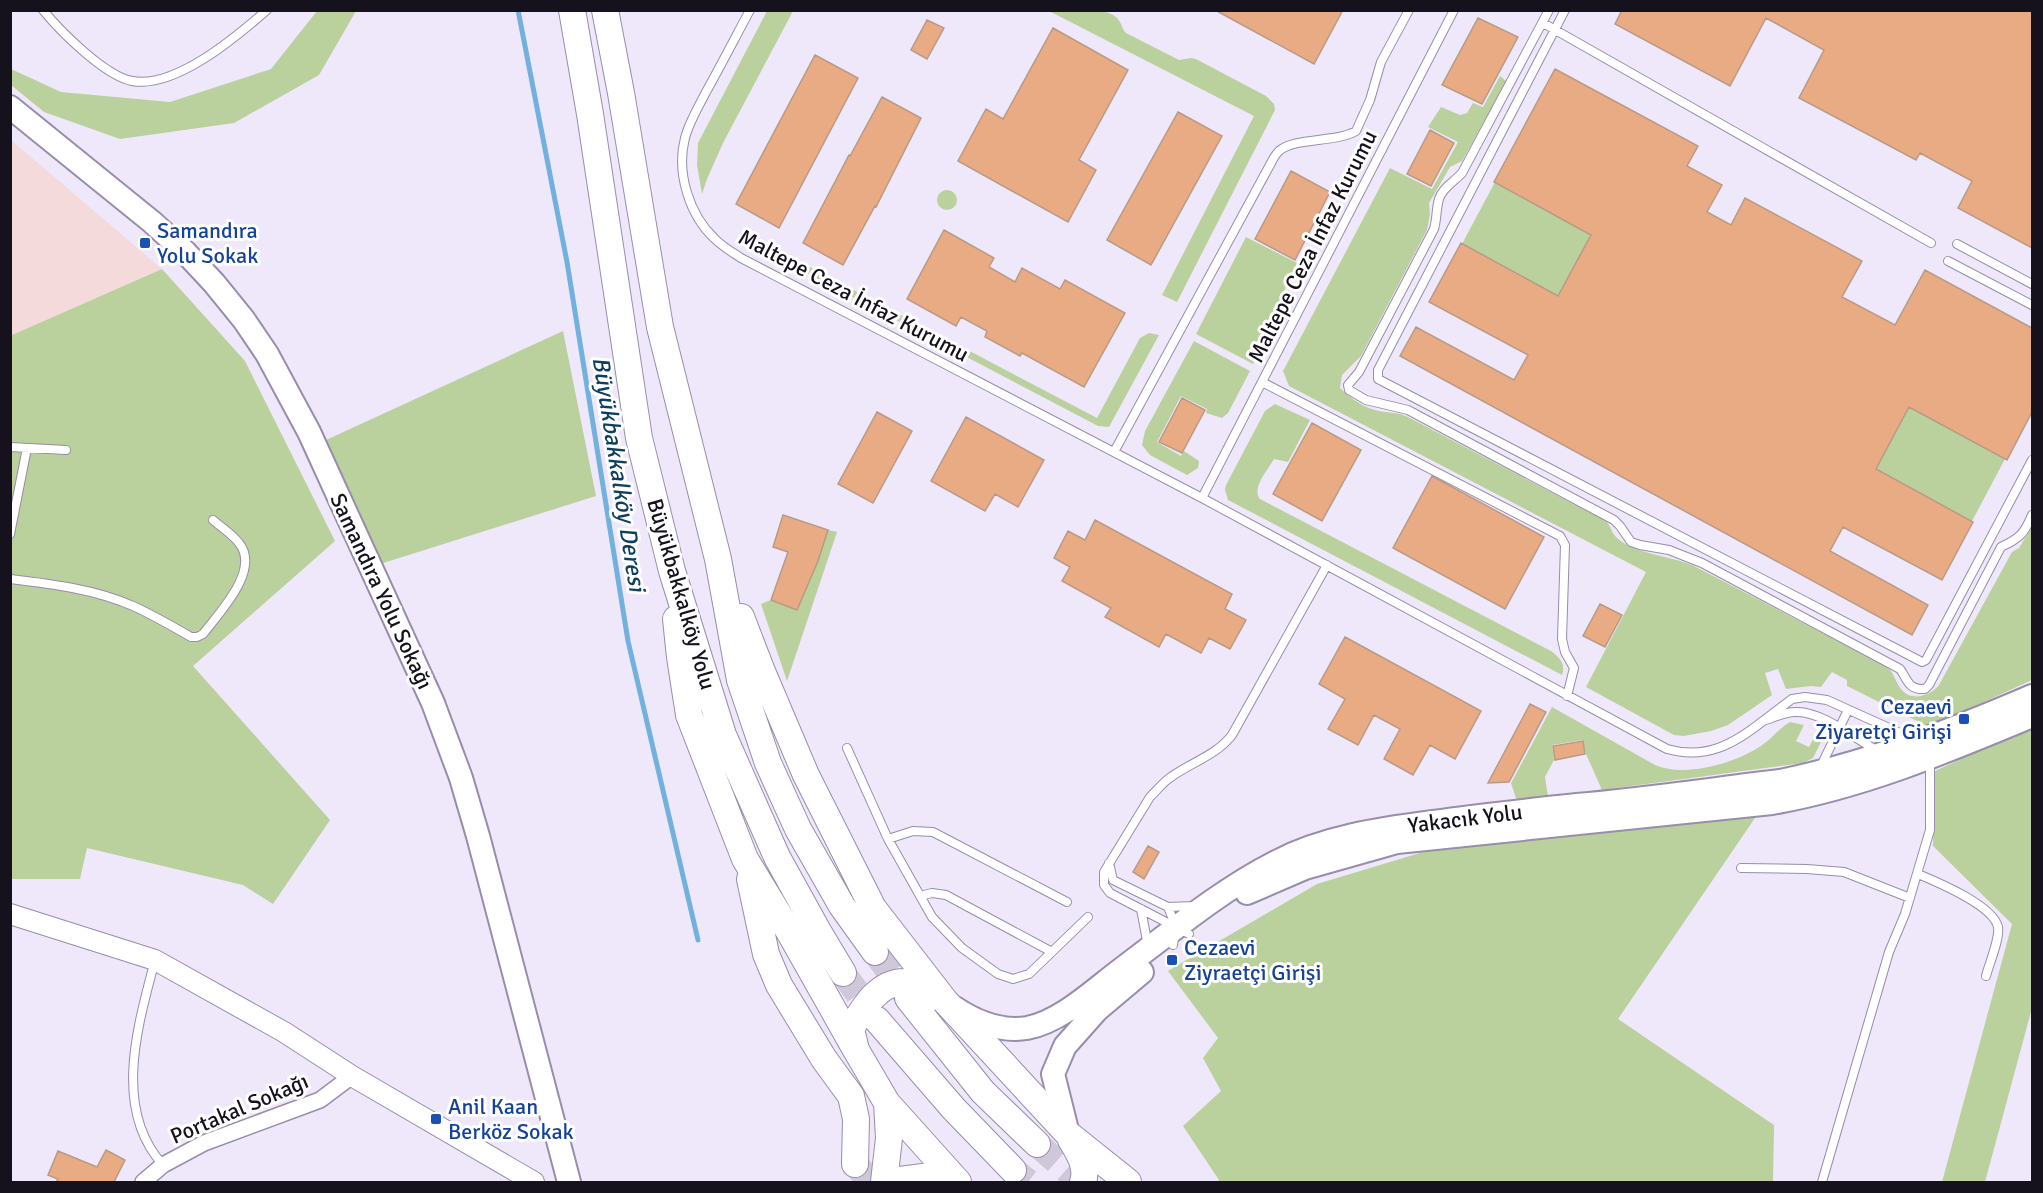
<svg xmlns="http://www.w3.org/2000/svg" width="2043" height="1193" font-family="Signika,sans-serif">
	<rect width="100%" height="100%" fill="#efe8fb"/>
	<path fill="#f5dadc" d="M11,140L162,269L11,336Z"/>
	<path fill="#bad09d" d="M317,11H356L319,75L234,123L120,139L44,112L11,85V69L61,92L170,102L271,69Z
		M767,11H793L723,143L707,179L702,194L697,165L698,143Z
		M1049,11C1069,10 1099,5 1116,17C1122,22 1121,28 1126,33L1179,60L1191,58L1196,59L1266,96L1274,104L1275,110L1177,302L1162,295L1254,116Z
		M1500,76L1506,81L1504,86L1462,161L1450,167L1429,203L1430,214L1427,230L1361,356L1342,375L1340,388C1350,398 1366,409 1379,411C1390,413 1398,412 1408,417L1606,521C1611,526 1611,532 1616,537C1633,554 1671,556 1692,565L1871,658C1876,661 1883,664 1888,668C1895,674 1895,682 1901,689C1911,702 1930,696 1939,685L2012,552L2019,548L2032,527V680L1933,725H1925L1847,686V680L1832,672L1821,687L1811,686L1786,689L1778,669L1765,673L1772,695L1728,725L1711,731L1684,736L1674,735L1586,687L1646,572L1289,386L1283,371L1390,168L1432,189L1458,142L1428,127L1441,107L1460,115L1467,113L1473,103L1483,107Z
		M1495,182L1591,235L1558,296L1462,244Z
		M937 200a10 10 0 1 1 20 0a10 10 0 1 1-20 0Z
		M1246,237L1297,263L1272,317L1276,320L1253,364L1196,334Z
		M772,247L1097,418L1140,338L1149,333L1159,335L1109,427L1098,426L769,253Z
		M162,269L245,361L335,541L193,666L330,820L273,904L243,885L87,848L80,879H11L10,336Z
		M563,331L596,496L377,565L326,440Z
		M1194,341L1250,371L1228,413L1222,418L1206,413L1207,409L1181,396L1157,442L1181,456L1184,451L1199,461L1198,468L1187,475L1150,455L1142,445L1145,431Z
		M1275,404L1310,420L1288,462L1274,459C1268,470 1251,488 1260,499L1551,651C1560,658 1566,664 1562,675L1228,500L1225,490L1226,485L1265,411Z
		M1909,407L2005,459L1972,521L1876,469Z
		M828,530L837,532L787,681L761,604L771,600L797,610L818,561Z
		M1552,707L1655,765C1686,778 1735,763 1761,746C1772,739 1779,728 1790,722L1804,725L1796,741L1809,747L1816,734L1823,738L1813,758L1803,763L1602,790L1586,754L1583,740L1552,745L1554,760L1545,777L1548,797L1517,801L1511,783Z
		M2032,726V1008L1985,1182H1942L2012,924L1933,846L1935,771Z
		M1757,815L1618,1019L1774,1125L1773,1182H1216L1219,1180L1183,1126L1221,1091L1203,1058L1218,1038L1168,971L1317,884L1433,849Z"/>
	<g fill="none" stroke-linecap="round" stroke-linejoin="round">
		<path stroke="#72b0dd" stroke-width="5" d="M518,10L567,262L628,641L698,940"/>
	</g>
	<path fill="#e9ab83" stroke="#b89a87" stroke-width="1.5" d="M1215,10H1343L1314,64Z
		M1622,10H2032V248L1958,208L1972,181L1920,153L1916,160L1799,98L1824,50L1766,18L1730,86L1615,24Z
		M1478,18L1518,37L1482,104L1442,85Z
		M927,20L944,28L927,59L911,50Z
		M1053,28L1128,70L1079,160L1096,170L1068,222L958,161L986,109L1003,119Z
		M815,55L858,78L779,228L736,204Z
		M1555,69L1698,146L1687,166L1722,185L1707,212L1731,225L1745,198L1862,261L1842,297L1895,325L1925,270L2032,328V412L2007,460L1909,407L1876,469L1973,522L1942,580L1843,527L1830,551L1928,605L1912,635L1400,356L1416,327L1514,380L1528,355L1429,302L1461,243L1558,296L1591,235L1494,182Z
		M882,97L921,118L876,207L875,206L843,265L803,243L849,155L850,156Z
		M1178,112L1222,136L1151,265L1107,240Z
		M1430,130L1454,143L1431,186L1407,174Z
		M1291,171L1330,192L1295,260L1255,239Z
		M944,230L994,258L989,267L1015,282L1022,268L1060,289L1065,280L1125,313L1084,387L1022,353L1020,356L985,337L987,331L961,317L956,326L907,299Z
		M1182,398L1205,410L1182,453L1159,442Z
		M877,412L912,431L873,503L838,484Z
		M966,417L1044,460L1018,507L995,494L985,511L931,481Z
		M1312,423L1361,450L1322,521L1273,494Z
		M1432,476L1544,537L1505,609L1393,548Z
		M783,515L828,530L818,561L797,610L771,600L788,552L773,547Z
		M1095,520L1232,594L1225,609L1246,620L1230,649L1209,638L1201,653L1166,634L1159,647L1105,617L1111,608L1062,581L1070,567L1054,558L1068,531L1085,540Z
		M1600,604L1622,615L1605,647L1583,636Z
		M1345,637L1481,711L1455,759L1430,745L1413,775L1384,759L1400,729L1374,715L1358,745L1328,729L1345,699L1319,684Z
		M1530,704L1546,712L1509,782L1488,783Z
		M1583,741L1585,754L1555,760L1553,746Z
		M1148,846L1159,852L1144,879L1133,872Z
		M106,1150L125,1160L114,1182H56L58,1179L48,1175L58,1151L97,1167Z"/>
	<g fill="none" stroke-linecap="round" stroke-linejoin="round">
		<path stroke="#cec8da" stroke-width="26" stroke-dasharray="26 13" stroke-linecap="butt" d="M875,952L908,998
			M843,973L877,1020
			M1037,1144L1080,1182
			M855,1164L871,1182
			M1013,1170L1028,1182"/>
		<defs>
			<path id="service" d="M43,10C60,31 105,76 132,81C175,89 236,37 267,10
				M750,10C735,38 721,65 706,92C699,106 689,122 685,138C676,172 689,215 715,239C723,247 732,252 741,258L1202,498L1667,749C1706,760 1734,744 1763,721
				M1549,10L1462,173C1455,181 1442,188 1439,199C1436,209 1437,219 1434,229L1359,372L1348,385L1349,390L1366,400L1408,410L1614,520L1620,526L1631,542L1640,545L1669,550L1702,563L1900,669C1908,680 1908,690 1925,689L1929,685L2001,547C2020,538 2024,534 2032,515
				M1565,10L1378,370V379L1922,662L1926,660L2032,460
				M1543,23L1931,243
				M1957,244L2032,284
				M1948,261L2032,305
				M1262,382L1560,536L1565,545L1562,639L1565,652L1574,668L1567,696
				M10,447L66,450
				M1114,452L1271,163C1273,159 1276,154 1279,151C1295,137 1335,143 1356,131L1370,100L1381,62L1409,10
				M1202,498L1454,10
				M10,534L27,448
				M10,579C52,584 94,589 133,606C153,615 172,626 191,637H197L203,634C219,613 261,570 239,543C232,534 221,527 213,520
				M1805,697L1827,700L1920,742L1909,765C1900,761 1891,759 1883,754C1859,742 1822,710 1795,712C1784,712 1773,718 1763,721L1792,699Z
				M847,748L888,839L932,917L962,948L998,974L1013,979L1029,974L1088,917
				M1820,768L1848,710
				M888,839L913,831L933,832L1067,902
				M1109,863L1113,880L1168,907L1176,927L1173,945
				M1741,868L1807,869L1844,872L1910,898
				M1918,874C1937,882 1993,905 1998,927C2000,939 1989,964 1986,976
				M920,896L932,893L946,895L1052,952
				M1168,907L1194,906
				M1141,909L1148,946
				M1189,934L1110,893L1104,885V872L1150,797C1156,791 1161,785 1167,780C1188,763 1215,757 1232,735L1327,565
				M155,960C138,1025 112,1109 163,1165
				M1822,1182L1889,952L1905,914L1930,830V759"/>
			<path id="minor" d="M143,1182L163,1165L204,1143L320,1100L352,1076"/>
			<path id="tertiary" d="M10,914L155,960L284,1032L352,1076L534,1182"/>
			<path id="secondary" d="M10,107L152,222L185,252L214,283L244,320L267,354L309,432L433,703L461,778L478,836L569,1182
				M1247,893L1305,868L1397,842L1772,803C1863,787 1948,751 2032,716
				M955,1008C976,1022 1001,1032 1027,1028C1060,1022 1094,990 1119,971C1170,933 1219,891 1276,862C1324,837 1379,829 1433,822C1481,815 1529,810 1577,805C1645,799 1713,789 1780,781C1868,763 1950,731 2032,696
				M1068,1134L1053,1074L1065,1046L1097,1010L1142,972"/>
			<path id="trunk" d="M572,10L590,114L639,438L672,571L723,735L777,857L819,933L843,973
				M605,10L621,93L660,327L718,559L740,680L768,763L798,829L842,906L875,952
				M741,617L761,669L806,775L873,908L945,1001L1068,1134L1128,1182
				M676,619L680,657L689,715L745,859L790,933L856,1050
				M750,879L766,954L779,985L824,1059L851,1096L856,1119L855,1164
				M937,997C928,992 916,982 907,982C879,980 863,1008 851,1029L856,1050L887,1103L958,1182
				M908,998L983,1092L1037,1144
				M877,1020L954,1109L1013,1170
				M887,1103L889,1138L884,1182L931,1176L955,1180
				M1071,1140C1079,1153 1088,1167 1083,1182"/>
		</defs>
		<use href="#service" stroke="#988daa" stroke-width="10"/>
		<use href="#minor" stroke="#988daa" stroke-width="18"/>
		<use href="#tertiary" stroke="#988daa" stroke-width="22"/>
		<use href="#secondary" stroke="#988daa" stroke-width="26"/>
		<use href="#trunk" stroke="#988daa" stroke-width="28"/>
		<use href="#service" stroke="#fff" stroke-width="8"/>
		<use href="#minor" stroke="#fff" stroke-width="15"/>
		<use href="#tertiary" stroke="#fff" stroke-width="20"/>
		<use href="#secondary" stroke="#fff" stroke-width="22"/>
		<use href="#trunk" stroke="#fff" stroke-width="26"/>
	</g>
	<g fill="#1a4fb4" stroke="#fff" stroke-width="2">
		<rect x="139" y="237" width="12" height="12" rx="3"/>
		<rect x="1958" y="713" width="12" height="12" rx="3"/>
		<rect x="1166" y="954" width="12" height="12" rx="3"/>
		<rect x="430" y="1113" width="12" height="12" rx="3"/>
	</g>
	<g text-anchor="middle" stroke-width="6" stroke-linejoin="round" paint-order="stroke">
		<g font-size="22" fill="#164399" stroke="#fff" text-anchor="start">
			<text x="157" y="238">Samandıra<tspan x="157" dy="25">Yolu Sokak</tspan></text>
			<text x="1952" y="714" text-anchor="end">Cezaevi<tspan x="1952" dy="25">Ziyaretçi Girişi</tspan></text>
			<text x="1184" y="955">Cezaevi<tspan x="1184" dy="25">Ziyraetçi Girişi</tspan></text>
			<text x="448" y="1114">Anil Kaan<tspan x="448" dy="25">Berköz Sokak</tspan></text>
		</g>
		<g font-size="22" fill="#16121d" stroke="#fff">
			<text transform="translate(1312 246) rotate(-63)" y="8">Maltepe Ceza İnfaz Kurumu</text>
			<text transform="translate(854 295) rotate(28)" y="8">Maltepe Ceza İnfaz Kurumu</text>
			<text transform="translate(382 591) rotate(65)" y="8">Samandıra Yolu Sokağı</text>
			<text transform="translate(682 594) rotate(74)" y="8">Büyükbakkalköy Yolu</text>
			<text transform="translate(1465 818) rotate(-7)" y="8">Yakacık Yolu</text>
			<text transform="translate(239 1108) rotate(-23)" y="8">Portakal Sokağı</text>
		</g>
		<g font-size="24" font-style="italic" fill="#0e3f5d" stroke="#fff">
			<text transform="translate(619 474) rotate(81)" y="8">Büyükbakkalköy Deresi</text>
		</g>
	</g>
	<rect width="2043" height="1193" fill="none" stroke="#16121d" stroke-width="24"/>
</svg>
